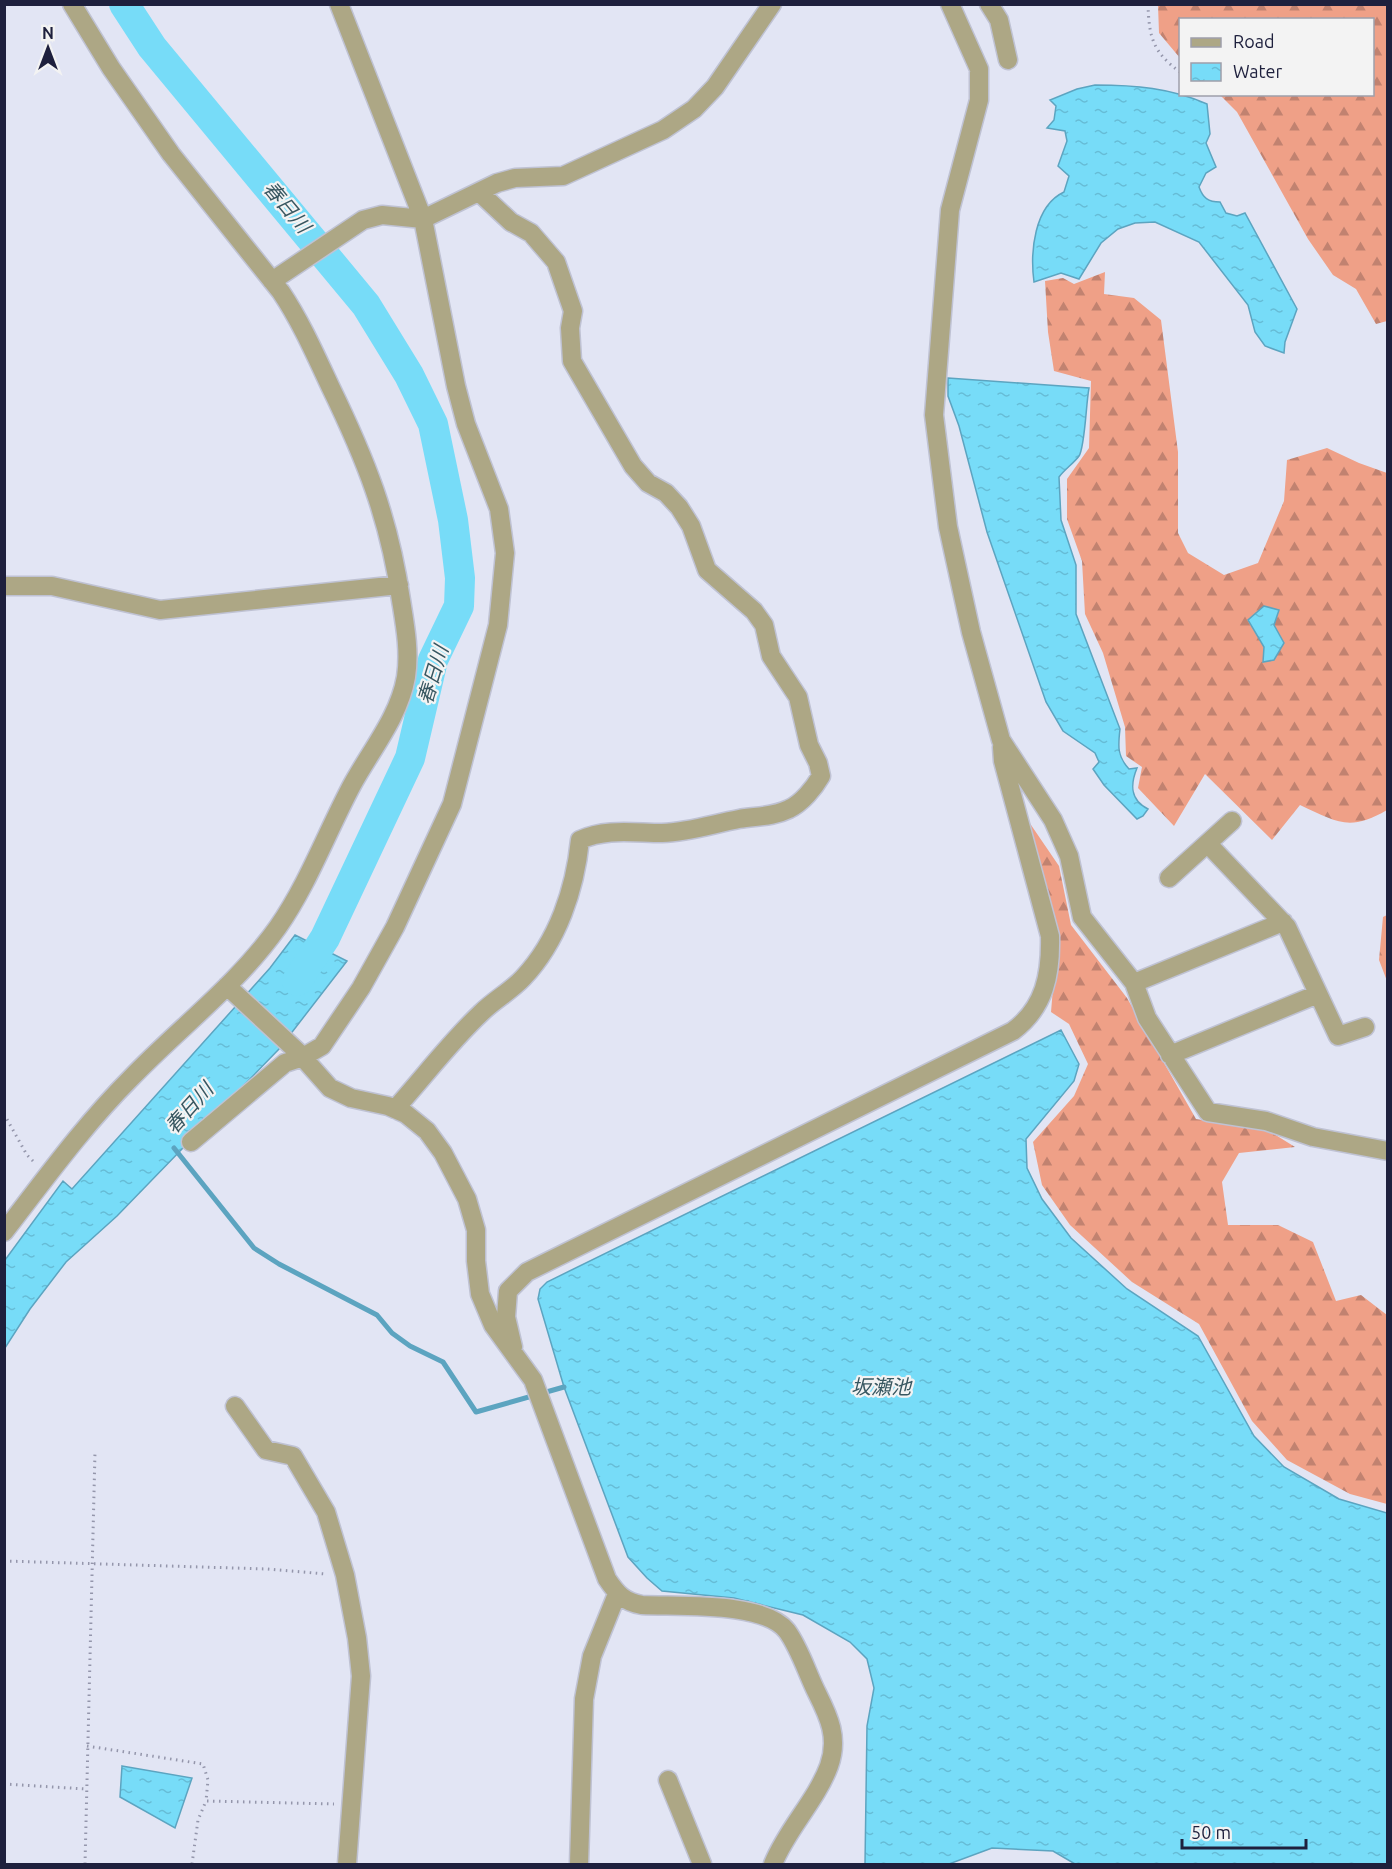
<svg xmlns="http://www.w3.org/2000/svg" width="1392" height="1869" font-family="Ubuntu,'Noto Sans JP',sans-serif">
	<defs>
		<pattern id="forest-firs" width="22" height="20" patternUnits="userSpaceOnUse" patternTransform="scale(1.5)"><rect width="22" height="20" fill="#efa087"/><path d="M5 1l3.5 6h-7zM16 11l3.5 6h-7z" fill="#c18270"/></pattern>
		<pattern id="water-ripples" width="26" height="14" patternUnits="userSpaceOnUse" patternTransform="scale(1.5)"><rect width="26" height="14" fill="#77dcf8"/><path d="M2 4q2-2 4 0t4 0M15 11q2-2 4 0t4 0" fill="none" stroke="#66bcd6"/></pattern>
	</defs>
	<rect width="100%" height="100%" fill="#e2e5f4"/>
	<path fill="url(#forest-firs)" d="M1158,5H1387V321L1376,324L1356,289L1333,275L1308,239L1237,112L1220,95L1372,94V20H1180V58L1159,33Z
		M1105,272L1104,294L1134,298L1161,320L1178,452V533L1188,553L1224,575L1258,563L1284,501L1287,460L1327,448L1359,463L1387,473V810C1349,832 1337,822 1300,805L1272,840L1205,774L1174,826L1138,788L1142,767L1126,756L1125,727L1103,653L1085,614L1082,561L1067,519V479L1089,448L1091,381L1054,371L1048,332L1045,281L1063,278L1074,284Z
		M1029,822L1059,866L1071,925L1127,998L1196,1119L1269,1131L1295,1147L1239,1153L1222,1182L1228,1225H1278L1313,1242L1336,1301L1361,1295L1387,1315V1504L1350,1494L1287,1460L1252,1421L1199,1324L1132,1282L1070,1225L1042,1185L1033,1142L1074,1096L1088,1064L1069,1024L1051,1012L1057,940Z
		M1387,915H1388L1387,981L1379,960L1383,917Z"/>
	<path fill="url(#water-ripples)" stroke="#5ca4c0" stroke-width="1.5" d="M1095,85C1135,85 1171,88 1207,104L1210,134L1206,143L1216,167L1206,173L1199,187C1203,198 1208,202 1220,202L1226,213L1237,216L1245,213L1297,309L1285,342L1284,353L1265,346L1255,332L1248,305L1199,242L1155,222L1135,223L1118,229L1101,243L1079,279L1061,273L1034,282C1030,252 1034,206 1064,192L1069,176L1058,166L1067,141L1065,131L1047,128L1054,120L1056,106L1050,100L1077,89Z
		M948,378L1089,388C1086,403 1085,447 1079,456C1074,463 1065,469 1059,477L1061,520L1076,565V614L1120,729C1118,746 1117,756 1129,769L1137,768C1130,785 1130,800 1148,809L1143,816L1137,819L1104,785L1093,769L1099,762L1095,753L1063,731L1046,702L987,532L959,426L948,396Z
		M1264,606L1279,610L1274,625L1284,643L1274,660L1263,662L1264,647L1248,620Z
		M295,935L347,961L279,1049L117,1216L66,1262L30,1309L5,1348V1260L63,1181L72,1189L270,968Z
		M1061,1030L1079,1064L1074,1081L1026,1139L1027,1168L1042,1199L1071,1238L1127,1289L1198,1336L1254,1436L1284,1467L1339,1499L1387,1513V1864H1075L1053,1851L992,1848L949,1864H865L867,1726L874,1688L867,1659L850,1642L803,1615L734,1598L662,1591L647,1578L628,1557L564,1387L538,1299L540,1289L547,1282Z
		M122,1766L192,1778L175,1828L120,1797Z"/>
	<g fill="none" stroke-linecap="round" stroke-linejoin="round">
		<path stroke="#5ca4c0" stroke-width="5" d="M174,1148L254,1248L279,1264L377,1315L392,1333L410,1346L443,1362L476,1412L564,1387"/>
		<path stroke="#77dcf8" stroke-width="30" d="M124,4L152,47L366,305L409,375L433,424L453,520L460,578L459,606L433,660L410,758L325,938L297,981"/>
		<defs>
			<path id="minor" d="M950,4L979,69V100L950,210L934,415L948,527L971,632L1001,740L1053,820L1069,856L1082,917L1134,983L1147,1018L1208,1112L1266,1121L1313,1137L1388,1151
				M989,4L999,20L1008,60
				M272,281L363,220L382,215L423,219L497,183L515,178L563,176L663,130L694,109L715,87L772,4
				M4,586H52L160,610L399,585
				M1208,844L1287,927L1338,1036L1365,1027
				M1169,878L1232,821
				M1134,983L1283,922
				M227,986L298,1052L330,1088L351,1098L388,1106L406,1114L427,1131L443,1153L467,1199L476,1230V1261L480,1294L493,1325L533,1380L607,1579C617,1594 624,1602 642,1605C678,1607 764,1601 787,1631C800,1649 807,1673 817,1693C829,1717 839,1738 829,1766C816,1801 787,1829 773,1864
				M1170,1055L1318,994
				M395,1109C424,1077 450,1042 481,1013C494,1000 511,991 523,978C558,941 575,889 580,840C606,828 634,833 662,833C689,832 713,824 739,819C756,816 773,817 789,809C802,803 814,788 821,776L818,763L809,745L798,697L771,656L764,625L754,611L707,570L691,526L679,507L666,493L648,483L633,466L572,361L570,328L573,311L556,262L531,233L511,222L479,192
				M191,1142L285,1063L303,1057L322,1046L361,988L395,927L452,804L498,625L505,553L499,509L466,424L456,386L423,219L339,4
				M4,1232C45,1179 84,1125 131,1078C180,1027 237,985 278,927C308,884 327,832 352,785C371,750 399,717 406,677C410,651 405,625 401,600C389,518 366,460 330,386C315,354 301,322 281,292L171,154L111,68L72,4
				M513,1347L506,1317L508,1291L527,1272L1013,1031C1045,1007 1051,974 1050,936L1003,761L1002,747
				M235,1406L266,1450L293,1456L326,1512L345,1575L357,1638L361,1676L347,1864
				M668,1780L702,1864
				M579,1864L584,1699L592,1656L617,1594"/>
		</defs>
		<use href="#minor" stroke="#bfc2d3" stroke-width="21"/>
		<path stroke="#9496ab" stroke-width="3" stroke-dasharray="1.5 4.5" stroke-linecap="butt" d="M1148,4C1149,38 1153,52 1180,72
			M4,1114L27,1155L35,1163
			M4,1561L267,1569L326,1574
			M87,1746L203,1764L208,1780L206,1801
			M4,1784L86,1789
			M85,1864L95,1452
			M192,1864L198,1820L206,1801L334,1804"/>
		<use href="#minor" stroke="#ada785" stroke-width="18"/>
	</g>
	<g text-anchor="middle" stroke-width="4.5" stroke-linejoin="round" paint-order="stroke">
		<g font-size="20" font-style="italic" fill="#385761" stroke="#f3f3f3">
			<text transform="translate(287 207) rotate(50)" y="7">春日川</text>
			<text transform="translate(433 675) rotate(-73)" y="7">春日川</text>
			<text transform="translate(189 1108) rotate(-48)" y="7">春日川</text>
			<text x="881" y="1394">坂瀬池</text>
		</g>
	</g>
	<rect width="1392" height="1869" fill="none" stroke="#1e203d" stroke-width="12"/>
	<rect x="1179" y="18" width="195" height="78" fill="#f3f3f3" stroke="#9e9faa" stroke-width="1.5"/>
	<rect x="1191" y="38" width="30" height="9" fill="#ada785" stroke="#9e9faa" stroke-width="1.5"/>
	<text x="1233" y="48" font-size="18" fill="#1e203d">Road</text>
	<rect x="1191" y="63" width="30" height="18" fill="url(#water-ripples)" stroke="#9e9faa" stroke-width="1.5"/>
	<text x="1233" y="78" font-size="18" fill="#1e203d">Water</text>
	<g transform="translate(48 48)" stroke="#f3f3f3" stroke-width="4.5" paint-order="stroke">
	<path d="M0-4.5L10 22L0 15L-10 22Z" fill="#1e203d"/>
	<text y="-9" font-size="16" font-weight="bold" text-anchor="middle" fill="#1e203d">N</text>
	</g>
	<path d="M1182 1839v9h124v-9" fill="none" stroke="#1e203d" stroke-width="3"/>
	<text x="1191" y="1839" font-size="18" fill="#1e203d" stroke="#f3f3f3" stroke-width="4.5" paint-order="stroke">50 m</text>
</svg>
